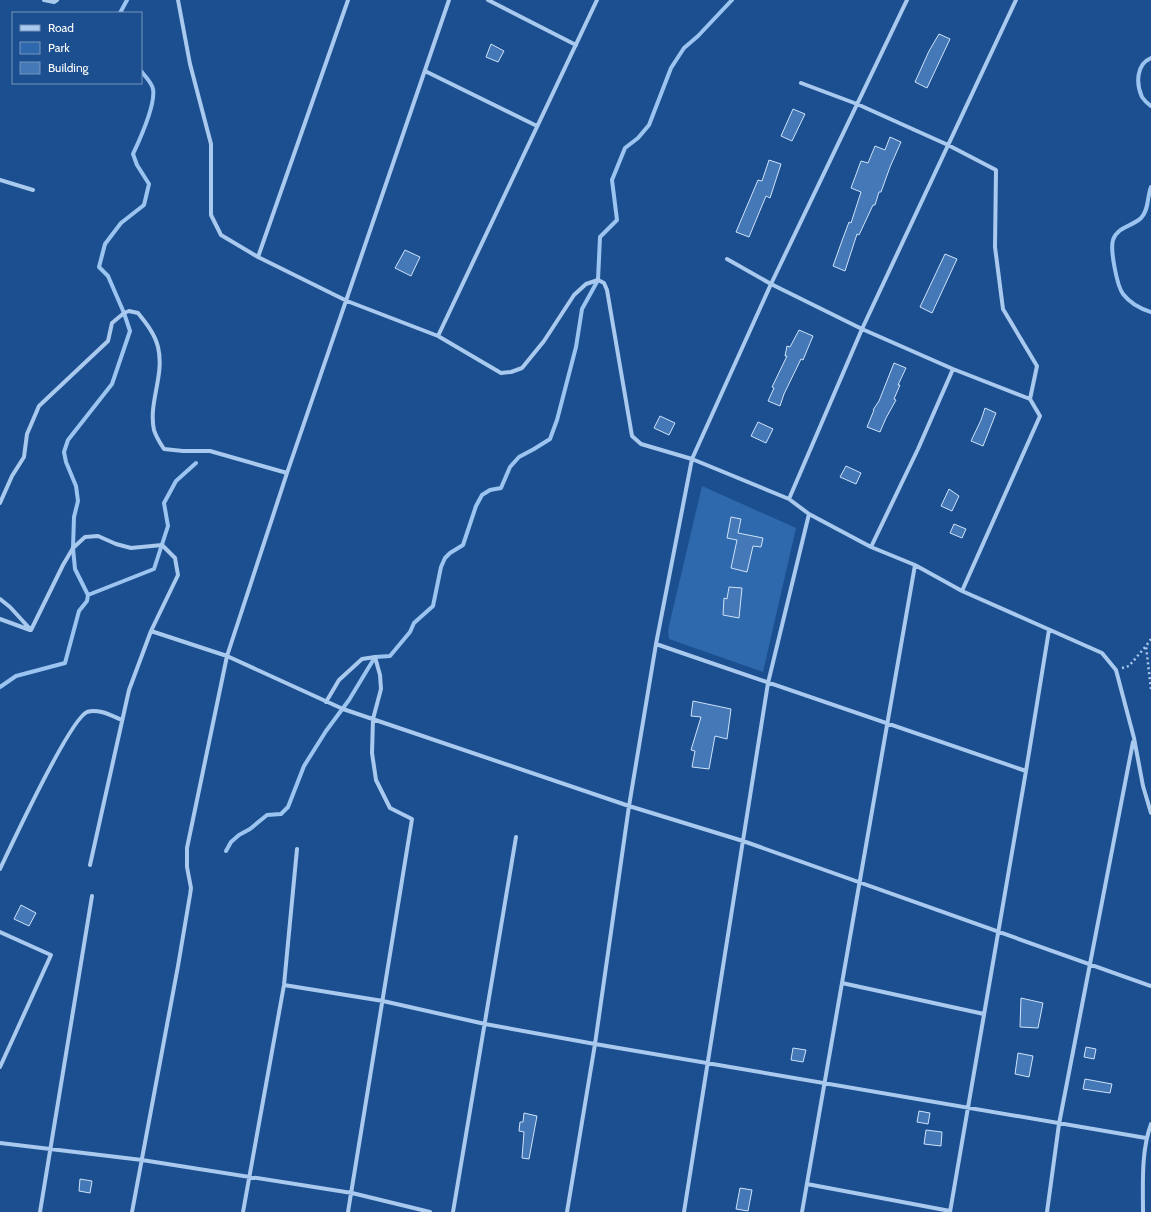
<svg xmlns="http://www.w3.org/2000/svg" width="1151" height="1212" font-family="Cabin,sans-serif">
	<rect width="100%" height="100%" fill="#1b4f8f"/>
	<path fill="#2e69ad" d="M702,486L796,528L763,672L669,639L668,630Z"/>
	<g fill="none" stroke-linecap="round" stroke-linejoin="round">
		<path stroke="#9cc4f0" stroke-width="4" d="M120,13L127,0
			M1151,58C1136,64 1136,84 1142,97C1144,100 1148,104 1151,106
			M1151,187C1147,197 1149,210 1141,218C1133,226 1117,227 1113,240C1110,250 1117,286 1123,294C1130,303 1141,309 1151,312
			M88,595L154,569L168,526L164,503L176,481L196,463
			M0,687L16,676L65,663L79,611L87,601L88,595L75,569L73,548L74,517L78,501L76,486L66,462L64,452L68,440L112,384L130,331L124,313L108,276L99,267L105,244L121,223L144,205L149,184L137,165L133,154C140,139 156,105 153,89C152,83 145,76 141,71
			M226,851L231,842L239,835L250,829L267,815L281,814L288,807L304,766L326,731L349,700L375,657L390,656L410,632L414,623L433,606L441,567L445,558L450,553L463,545L476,506L482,495L490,490L501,488L510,467L519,457L534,449L550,439L557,420L576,347L582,309L598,280L600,237L617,220L612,180L625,148L638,138L649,125L671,68L684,48L698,36L732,0"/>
	</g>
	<path fill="#4478b7" stroke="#cfe3fa" d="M939,34L950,39L927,88L915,82L929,51Z
		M491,44L504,51L498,62L486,57Z
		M793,109L805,114L792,141L781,136Z
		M890,137L901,142L890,167L881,192H879L875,205H873L859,235L857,234L845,271L833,266L843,238L849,222L851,223L861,192L851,188L861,161L868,163L875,146L885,150Z
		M769,160L781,164L770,198L766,196L749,237L736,232L758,180L762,181Z
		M405,250L420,257L411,276L395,268Z
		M945,254L957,259L932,313L920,307Z
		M799,330L813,336L803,360L801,359L784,394L780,406L768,401L774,388L772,387L787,356H785L787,346L790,347Z
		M894,363L906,368L898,385H900L894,399L896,400L886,418L880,432L867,427L874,410H873L879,401Z
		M985,408L996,413L983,446L971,441L981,420Z
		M660,416L675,423L669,435L654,428Z
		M758,422L773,429L766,443L751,436Z
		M846,466L861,473L856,484L840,477Z
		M949,489L959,496L952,511L941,506Z
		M731,517L741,519L738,533L763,538L761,547L753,546L747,572L731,568L737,540L727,538Z
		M954,524L966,529L962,538L950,533Z
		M729,587L742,588L739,618L723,615L724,598L727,599Z
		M693,701L731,709L727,739L715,736L709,769L692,767L695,751L691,750L701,717L691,716Z
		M21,905L36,913L29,926L14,919Z
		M1021,998L1043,1003L1038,1028L1020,1027Z
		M1086,1047L1096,1049L1094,1059L1084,1057Z
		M793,1048L806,1050L803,1062L791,1060Z
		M1018,1053L1033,1056L1029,1077L1015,1074Z
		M1085,1079L1112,1084L1110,1093L1083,1089Z
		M919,1111L930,1113L928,1124L917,1122Z
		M524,1113L537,1116L529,1159L522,1158L524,1132L519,1131L520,1122H523Z
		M926,1130L942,1132L941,1146L924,1144Z
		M80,1179L92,1181L90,1193L79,1191Z
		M740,1188L752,1190L748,1211L736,1209Z"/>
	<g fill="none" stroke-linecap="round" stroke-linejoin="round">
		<path stroke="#a9c9ee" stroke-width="2.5" stroke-dasharray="2 3" stroke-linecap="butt" d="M1151,639L1146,646L1151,689
			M1122,668L1129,666L1146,646"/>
		<path stroke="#a9c9ee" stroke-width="4" d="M44,0L54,2L57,0
			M178,0L190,64L211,144V215L221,235L258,257L347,301L438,336L501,373L511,372L522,368L544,341L574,295L586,284L598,280L604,283L607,290L632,436L641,444L692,459L789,499L809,514L871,547L915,565L962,591L1102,653L1116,670L1134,738L1143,786L1151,813
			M488,0L576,45
			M425,71L537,126
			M801,83L857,104L948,145L996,170L995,247L1003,309L1037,366L1030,399
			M0,180L33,190
			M258,257L348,0
			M727,259L771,284L862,329L953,369L1030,399L1040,416L962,591
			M438,336L597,0
			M789,499L862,329L1016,0
			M0,503L12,476L24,457L27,434L39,406L108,341L112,323L124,313L129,311L138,313C146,323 155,334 158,347C165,375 148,403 154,430C156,437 160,443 164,449L183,451H210L287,473
			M871,547L918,449L953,369
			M0,599L10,607L31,630L63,565L73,548L85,537L98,536L116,544L131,548L162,545L175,558L178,575L151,631L129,690L90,865
			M0,619L30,630
			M151,631L227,656L343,709L629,806L743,841L1151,986
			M656,644L1026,771
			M326,702L339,680L362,659L375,657L380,675L381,689L373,719L372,753L376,780L390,808L412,819L348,1212
			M0,869C12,844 69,720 87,712C98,708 112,716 122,720
			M0,932L51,955L0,1067
			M842,983L984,1014
			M284,985L383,1001L485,1024L595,1044L1146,1138
			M0,1143L142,1160L352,1193L430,1212
			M807,1184L950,1211
			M40,1212L92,896
			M132,1212L178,966L190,895L191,888L187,867V848L227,656L287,473L449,0
			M243,1212L284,985L297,849
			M453,1212L516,837
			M567,1212L595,1044L629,806L656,644L692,459L771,284L907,0
			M684,1212L768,683L809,514
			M802,1212L915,565
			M950,1212L1026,771L1049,630
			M1047,1212L1059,1124L1133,742
			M1143,1212C1143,1183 1141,1152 1151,1124"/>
	</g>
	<rect x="12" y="12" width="130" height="72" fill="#1b4f8f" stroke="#7695bc"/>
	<rect x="20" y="25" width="20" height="6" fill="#a9c9ee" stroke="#7695bc"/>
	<text x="48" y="32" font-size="12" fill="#ffffff">Road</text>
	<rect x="20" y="42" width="20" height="12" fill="#2e69ad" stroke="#7695bc"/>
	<text x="48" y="52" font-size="12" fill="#ffffff">Park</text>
	<rect x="20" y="62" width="20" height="12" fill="#4478b7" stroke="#7695bc"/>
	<text x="48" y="72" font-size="12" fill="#ffffff">Building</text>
</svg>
